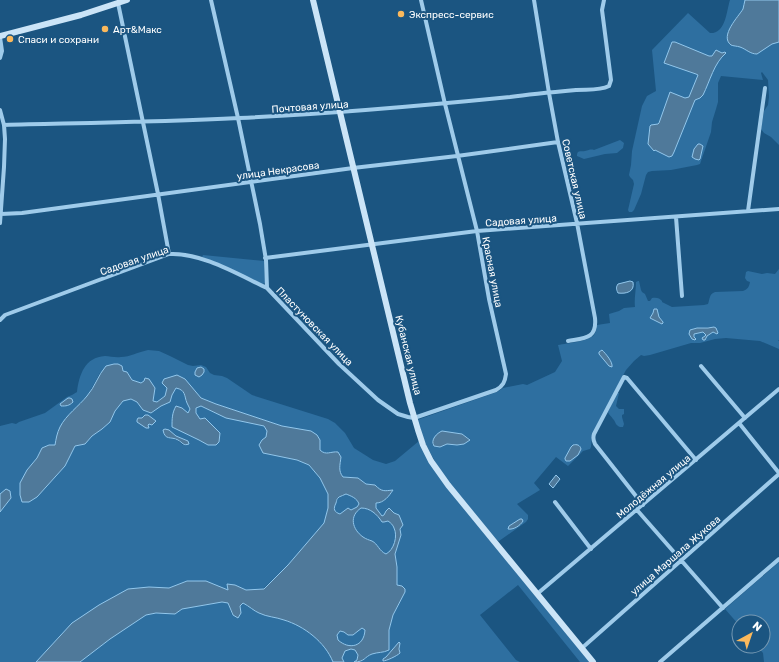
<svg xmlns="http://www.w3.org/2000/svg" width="779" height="662" font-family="Rubik,sans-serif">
	<rect width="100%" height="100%" fill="#1b5581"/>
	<path fill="#2e6fa0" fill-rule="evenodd" d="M730,0H779V145L771,137L764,133L761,129L764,111L768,105L769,97L768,80L762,72L761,73L763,80L721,76L718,83V102L716,109L712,122L711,132L700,164L697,165L671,170L652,171L648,172L646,175L641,194L634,210L632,212H629L628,210L634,184L633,180L630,177L629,175L631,165L632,151L642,106L647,96L656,91L652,50L688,13L710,33C711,33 715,33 716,32C726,28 727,9 730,0Z
		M620,140L624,143L623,148L617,153L605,154L584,159L577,156C577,149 581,152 585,151C589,150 591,149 594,150Z
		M203,255L264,261L265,283L263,284L202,257Z
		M779,269V340L778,341H779V349L760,341L726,338L715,339L700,343H691L650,355L644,356L641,355L634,361L626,370L619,383L592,436L591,447L590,449L583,451L568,466L556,457L534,483L540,490L517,504L528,515V519L526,522L499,541L497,540C466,504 430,467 417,420L497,392L503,388L523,384L527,385L555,372L562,361L558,345C568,343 587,342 594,335C596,332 596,329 597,325L610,323L609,314L619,311L624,308L635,307C634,299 636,291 636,282L638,281H639L641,290L642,292L645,294L648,301H650L652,298C656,297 660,298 662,301V302L672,307L704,305L708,304C710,299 709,294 715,292L743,291C748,289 749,287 750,282L747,281L745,278L746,272L748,271L762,274L767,273L775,274ZM654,309L657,311L659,317L663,322L662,324L652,319L651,317L653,313ZM714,327L716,334L713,332L707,336L705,339L703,340V337L705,336L706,335L703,332L694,334L695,338L690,335L694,328ZM442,431L462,434L470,439L464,444L457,445L447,444L440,447L434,446L432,444Z
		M148,350L159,351L170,356L188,365L193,366L201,365L206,367L210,373L214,375L222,376L227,378L252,395L328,419L335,423L345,433L354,448L373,460L386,464L395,461L419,441L427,457L590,662H580L518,585L480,615L516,660L520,662H360C364,660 367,656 372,654C377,652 382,653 389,650V630L393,615L405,592L397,586V567L395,554L401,535L399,515L394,513L389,508L384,516H382L376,508V503C384,503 389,498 390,491C384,492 379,490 375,485L366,484L358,478L343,477C338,471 340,465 341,457L338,452C331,451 326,456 320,451V440L296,429L282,426L216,404L201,398L193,389L162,383L167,388L165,396L157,402L153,401L154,395L144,381L141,383L132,380L127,372L123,371L122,366L118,364H114L100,373L88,395L69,416L57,437L55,445H49L42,448L37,458L27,470L37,497L65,466L75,446L85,444L92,436L102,429L110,422L115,411L123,401L131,399L137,402L143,410L151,413L161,406L170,402L172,395L176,388C186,390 183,396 187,403C188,405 189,407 190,409L188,414L186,433L208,445L220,433L213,426L200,419L195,413L196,408L201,406L215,413L264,426L267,431L266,437L262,440L263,453L297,460L309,465L320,478L328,494V508L324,523L288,565L263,589L246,590L235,585H227L228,590L187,581L169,588L149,587L72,623L36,662H0V512L11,498L6,489L0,494V426L12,423L16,424L19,422L45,413L67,397L72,395L77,392C79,375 85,357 105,356C110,356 115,358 121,357C130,357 138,352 148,350ZM169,430L176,436L188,441L183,445L177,440L167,437ZM399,642L400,653L394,656L383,659L386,657Z
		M617,393H619L616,406L619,409H624V414L622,415V417L624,424L623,427H620C615,425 616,422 613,419C611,416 609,415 608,412Z
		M346,494C352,496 357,498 359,504L358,507L351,510L348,508L340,514C334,512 333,509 336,503C337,500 336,500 340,497C341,496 344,495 346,494Z
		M361,508C370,508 377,514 382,522H384L388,521C391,523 393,525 394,528C398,536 394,550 386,554C379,551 378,544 372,541C369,540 366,539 363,537C352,529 349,516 361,508Z
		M779,562V662H764L763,653L757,646H763V622H739V625L725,609Z
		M222,602L228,603L232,615L241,613L240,606L243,603C248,606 253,610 259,613C267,617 277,617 286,620C305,627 325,642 333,662H80L110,639L146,615L156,613L175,614L182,609Z
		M363,628L365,630C364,647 349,650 338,640L337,635L340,631L344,632L348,635Z
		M351,649L355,650L358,655L357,660L354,662H344L342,658L345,651Z"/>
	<path fill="#4f799a" stroke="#92c7ec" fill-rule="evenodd" d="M745,0H779V42L772,44L757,54C750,54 746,49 740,47C737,46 733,46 731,45C719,36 739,16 743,9C744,6 744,3 745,0Z
		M672,42H675L709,56H712L716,50L722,53L725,52L726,53C714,63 710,81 703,95L700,98L695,100L674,152L672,156L669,157L655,150L654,151L648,144L650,126L651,125L658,124L659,123L670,92L685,98L689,97L698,75L696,74L664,63Z
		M698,144H700L703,146L700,159L699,160L695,159L692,157L694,149Z
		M630,281L633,282C635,292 626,294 618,293C616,289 616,287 618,284Z
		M654,309H657L659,317L663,322V323L662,324L650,318L653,313Z
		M714,327L716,328L718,333L717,334L713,332L707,336L705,340H703L702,338L705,336L706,335L703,332L694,334V337L696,339L695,340L692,339L689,334L690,330L697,328H708Z
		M602,350C606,354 613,362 612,367L609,366L599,354V352Z
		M114,364H118L122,366L123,371L127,372L132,380L141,383L144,381L145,378L149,379L155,388L153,401L157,402L165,396L167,388L162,383L164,379L177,375L185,379L201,398L216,404L282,426L311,431L317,435L320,440V450C326,456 331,451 338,452L341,457C340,465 338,471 343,477L358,478L366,484L375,485C382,492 384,491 393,490C389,496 384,503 376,503V508L382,516L384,515L386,511L389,508L394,513L399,515L403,525L400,529L401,535L395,554L397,567V585L402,586L405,589V592L393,615L389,630V650C383,653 378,652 372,654C364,657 365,662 354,662L357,660L358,655L355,650L351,649L345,651L342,658L344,662H333C325,642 304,626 284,620C276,617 267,617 259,613C254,611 249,606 243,603L240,606L241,613L238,618L233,615L228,603L222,602L182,609L175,614L156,613L146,615L110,639L80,662H36L72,623L99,605L128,589L149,587L169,588L187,581H206L228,590L227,584L235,585L246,590L264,589L288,565L324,523L328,508V494L320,478L309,465L297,460L263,453L259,445L262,440L266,437L267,431L264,426L226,418L201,406L196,408V413L200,419L205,418L220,433L219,442L216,445H208L199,440L172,427C172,419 172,413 176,406L182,408L188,413L190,409C189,407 188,405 187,403C184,396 186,390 176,388L172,395L170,402L161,406L151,413L143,410L137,402L131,399L123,401L115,411L110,422L102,429L92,436L85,444L75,446L65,466L37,497L29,502H22L20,495V483L27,470L37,458L42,448L49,445H55C56,439 57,433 60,427C66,415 79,406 87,396C95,387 98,375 106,366ZM346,494C351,496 357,498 359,504L357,507L351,510L348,508L340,514C334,512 333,509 336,503C337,500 336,500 339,497C341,496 344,495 346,494ZM361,508C370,508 377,514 382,522H384L388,521C391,523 393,525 394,528C398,536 394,550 386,554C379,551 378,544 372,541C369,540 366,539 363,537C352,529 349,516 361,508ZM362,628L365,630C364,647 349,650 338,640L337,635L340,631L344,632L348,635H353L358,631Z
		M201,367L204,369V372L202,375L199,377L195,375V372L197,368Z
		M68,398H70L72,399L73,402C69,406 66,406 61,406L60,404Z
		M145,415H148L156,421L152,425L149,424L148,425L149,428H146L137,422V420L138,418H142Z
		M165,429L169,430L176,436L188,441L189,444C183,446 183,443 178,440C171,436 165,441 163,430Z
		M442,431L462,434L470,440L464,444L457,445L447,444L440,447L434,446C430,440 437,433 442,431Z
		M573,445C577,444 580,445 581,449L578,455L570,461H566L565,459V458L571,447Z
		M556,475L560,479L553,488L549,484Z
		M6,489L10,491L11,498L0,512V494Z
		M520,519H522L523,521C520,526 513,530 508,529L509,526Z
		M399,642L400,643L399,649L400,653C397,656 386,661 383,661V659L386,657Z"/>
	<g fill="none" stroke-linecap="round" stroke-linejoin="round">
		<path stroke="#9fcbea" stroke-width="4" d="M211,0L238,118L260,224L266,260L267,288L339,364L378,400L398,414L408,417L414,418L496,390C503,386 505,382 506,374L489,299L477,231L445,104L421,0
			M534,0L549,93L558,142L577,223L595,318C597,339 585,338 568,341
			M118,3L158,194L169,254
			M0,37L2,51L0,58
			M0,110L4,125L5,139L4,167L0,223
			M4,125C82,123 160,122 239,118C329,114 420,106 510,97C532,94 554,92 576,90C587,89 599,91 609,86L611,80L602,10L604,0
			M748,211L765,88
			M1,214L22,213L353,168L457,156L558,142
			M676,217L682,296
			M265,258L477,231L779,209
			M0,320L5,315L169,254C201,252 239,275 267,288
			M701,366L745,418
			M739,423L779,473
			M555,502L591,549
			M643,505L595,444C593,440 593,437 594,434L624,377L627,378L696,460
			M637,510L723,608
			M537,594L779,389
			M582,648L779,474
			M660,662L779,559"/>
		<path stroke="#cbe4f7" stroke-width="6" d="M313,0L410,403L418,430L423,445L431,461L448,485L593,662
			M0,36L81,15L127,0"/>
	</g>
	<g fill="#fbb95c" stroke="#1b5581" stroke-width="1.5">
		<circle cx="401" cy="14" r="4"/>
		<circle cx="105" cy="29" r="4"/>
		<circle cx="10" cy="39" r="4"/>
	</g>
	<g text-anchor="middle" stroke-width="4" stroke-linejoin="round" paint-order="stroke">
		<g font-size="10" fill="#fff" stroke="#1b5581" text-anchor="start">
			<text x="409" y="18">Экспресс-сервис</text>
			<text x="113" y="33">Арт&amp;Макс</text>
			<text x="18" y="43">Спаси и сохрани</text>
		</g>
		<g font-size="10" fill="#fff" stroke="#1b5581">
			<text transform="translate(310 106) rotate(-4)" y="4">Почтовая улица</text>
			<text transform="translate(278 170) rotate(-8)" y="4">улица Некрасова</text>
			<text transform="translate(575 179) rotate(77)" y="4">Советская улица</text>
			<text transform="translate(521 220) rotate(-4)" y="4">Садовая улица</text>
			<text transform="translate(134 260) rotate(-19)" y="4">Садовая улица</text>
			<text transform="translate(493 272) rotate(79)" y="4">Красная улица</text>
			<text transform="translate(315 326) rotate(46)" y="4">Пластуновская улица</text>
			<text transform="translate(409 355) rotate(76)" y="4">Кубанская улица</text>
			<text transform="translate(653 486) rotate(-40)" y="4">Молодёжная улица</text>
			<text transform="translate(675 555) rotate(-41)" y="4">улица Маршала Жукова</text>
		</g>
	</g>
	<g transform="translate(751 634) rotate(40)"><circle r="19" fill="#1b5581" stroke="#7699b3"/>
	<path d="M0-3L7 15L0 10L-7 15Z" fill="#fbb95c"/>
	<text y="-6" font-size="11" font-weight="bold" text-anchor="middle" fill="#ffffff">N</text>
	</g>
</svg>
